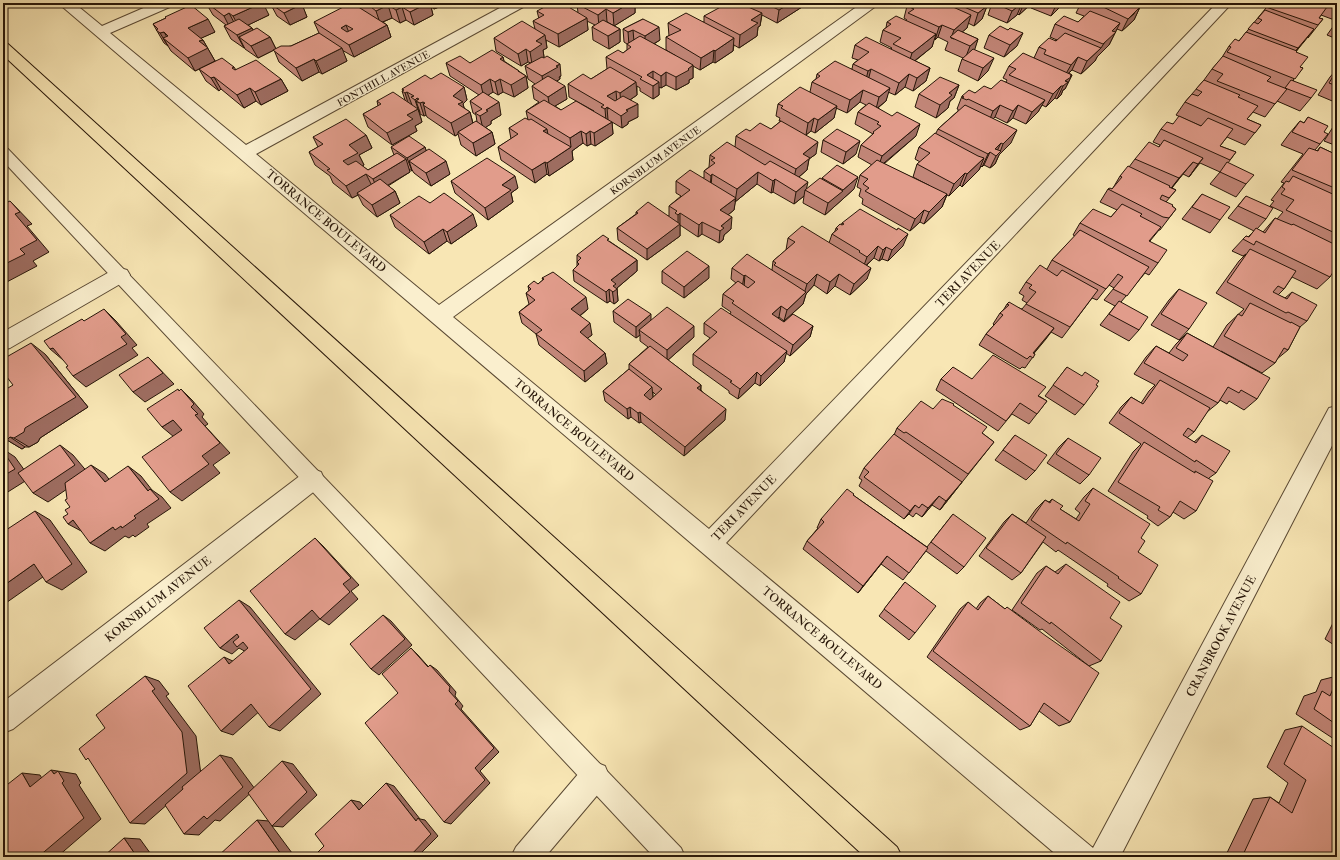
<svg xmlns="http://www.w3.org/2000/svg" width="1340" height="860" font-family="'IM FELL Double Pica',serif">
	<rect width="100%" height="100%" fill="#f8e6b4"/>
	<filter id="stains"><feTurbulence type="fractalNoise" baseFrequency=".005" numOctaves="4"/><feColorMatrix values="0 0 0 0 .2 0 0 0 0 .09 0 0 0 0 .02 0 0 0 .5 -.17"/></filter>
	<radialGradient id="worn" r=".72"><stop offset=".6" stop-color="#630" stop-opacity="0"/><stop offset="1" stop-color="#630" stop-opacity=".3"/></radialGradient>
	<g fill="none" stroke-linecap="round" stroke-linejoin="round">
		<defs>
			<path id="service" d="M3,147L8,149L681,848L685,857H654L3,161Z"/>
			<path id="minor" d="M58,3H74L102,26L155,3H174L172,6L110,33L246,145L509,3H527L525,6L256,154L439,305L862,3H878L876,6L453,317L709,529L1217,3H1232L726,543L1093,848L1329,408L1337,406V436L1120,857H1059Z
				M120,268L127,270L130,275L127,280L10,348L3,350V332L113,270Z
				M313,469L321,472L324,479L321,486L13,729L3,733V702L305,472Z
				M595,762L605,766L609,776L605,786L545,857H511L516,847L585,766Z"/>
			<path id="primary" d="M3,42L8,44L897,847L902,857H865L3,55Z"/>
		</defs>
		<use href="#service" stroke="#5a4933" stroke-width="2"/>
		<use href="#minor" stroke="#5a4933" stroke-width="2"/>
		<use href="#primary" stroke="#261508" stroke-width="2"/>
		<use href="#service" fill="#faefce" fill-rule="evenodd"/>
		<use href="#minor" fill="#faefce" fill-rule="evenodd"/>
		<use href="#primary" fill="#f8e6b4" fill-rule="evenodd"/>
	</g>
	<path fill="#c28678" stroke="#261508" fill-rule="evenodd" d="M206,3L269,15L248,25L252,28L253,30L270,37L276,49L291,46L319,33L314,22L358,7L355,4V3H449L434,9L431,7L433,15L414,25L406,20L400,23L392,18L383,22L387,25L391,37L354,57L342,50L347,61L322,74L319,72L302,81L279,62L274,50L258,58L245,49L244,47V48L231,39L224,26L226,25L213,15Z
		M270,3H301L307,17L290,25L277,16Z
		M578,3H641L636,6H635V13L614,26L607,22L620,29V42L609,49L593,40L592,27L595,25L587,21L588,30L559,47L546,40L547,48L543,50L544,57L543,58L561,76L560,77V79L557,81L567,99L555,106L561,110L594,111L569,97L568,84L591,79L607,69L606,57L623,53L627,50V44L624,42L623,29L643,19L660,40L654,44L676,56L666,50V37L669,36L668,23L704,22V16L736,5H743V3H802V7L777,23L762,15L760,26L758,27L757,36L739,48L734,45L733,51L715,63L713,62L700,70L693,66V78L689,80V83L676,90L666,85L661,88L659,87V95L653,99L640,91V88L637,86V95L630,100L638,117L628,122V124L622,128L612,122L613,134L595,146L591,144L587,146L583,143L572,151L573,160L549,176L547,174L535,183L501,160L498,147L511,139L509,128L528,120L526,111L539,102L534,99L532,86L535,84L528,79L525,66L531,63L528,62L521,66L496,51L494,38L535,29L533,21L539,19L537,11L578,13L577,4Z
		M697,3H718L712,7L708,5L705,7Z
		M911,3H979L987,6L982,19L974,26L968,23L967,28L962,32L978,39L974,50L988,71L978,81L958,71L962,59L963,58L945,50L948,42L938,37L935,40L934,39L932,47L915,61L930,68L926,81L913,91L905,87L895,95L888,92L886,101L878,108L916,136L884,164L930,186L913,177L917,164L920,162L915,159L919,147L936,133L938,129L958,111V109H957L962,96L975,93L991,89L1006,82L1007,80L1003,78L1009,66L1034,58L1039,47L1057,40L1050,37L1055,24L1078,22L1084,16L1076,13L1080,5L1078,4V3H1142L1139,7H1140L1134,20L1122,31L1117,29L1109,45L1097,57L1095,61L1081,74L1072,70L1069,73L1072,75L1065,89L1063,90L1061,95L1057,99L1055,98L1046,107L1042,105L1038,112L1026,124L1013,118L1007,123L995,117L993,119L1011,143L999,155L995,164L990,168L984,165L982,167L981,166L979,170L962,187L960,185L949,196L947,195L942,207L924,224L920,222L910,231L862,204L863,199L859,196L861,189L857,187L860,175L872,165L858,157L861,145L873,134L855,124L858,112L866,105L860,102L847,113L836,108L834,118L815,133L811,131L806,135L816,154L809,159L807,170L799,177L807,189L822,179V178L854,189L825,215L803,203L804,196L794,204L773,192L771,193L757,184L735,202L734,210L728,215L731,229L724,235L723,240L719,243L702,234L698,237L680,225V236L647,260L618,240L617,228L636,214V212L669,216V206L681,196L676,193V181L704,178V171L709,167L710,155L735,147L736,136L750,131L771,129L781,121H779L780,118L776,116L778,104L810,92L812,82L816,79L817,74L852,69L853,64L858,60L852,58L855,45L891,49L892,48L880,42L883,30L886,28L887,22L906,21L907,20L904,18L907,6Z
		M992,3H1032L1019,15L1018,14L1007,23L988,15Z
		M1033,3H1061L1058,9L1051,16L1031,8Z
		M1270,3H1337V39L1327,35L1337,21L1321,15L1319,18L1323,19L1308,38L1307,37L1296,52L1300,67L1303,68L1293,80L1311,98L1300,111L1277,101L1265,117L1253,112L1247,119L1261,125L1245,145L1227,137L1220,146L1236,152L1228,163L1246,184L1236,197L1210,184L1220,172L1200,163L1189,177L1183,174L1172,188L1176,190L1166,202L1172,206L1176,209L1160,230H1159L1150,241L1158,263L1149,275L1145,273L1121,302L1139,330L1129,341L1100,325L1115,306L1104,300L1114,288L1109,285L1097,300L1092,298L1062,338L1051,332L1034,353L1035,354L1025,368L1022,367L1020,369L979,345L986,334L994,325L993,324L1000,313L1004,309L1007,304L1022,309L1027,303L1022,300L1024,296L1019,293L1026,282L1047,269L1052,260L1075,236L1073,235L1080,223L1111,217L1117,210L1100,202L1108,189H1112L1113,188L1120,176L1129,167L1135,159L1159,147L1160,145L1153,142L1161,129L1173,124L1201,126L1176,115L1185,102L1204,80L1212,69L1221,59L1229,46L1239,41Z
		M165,17L215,32L201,38L203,40L215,61L234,67L236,70L281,79L288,91L261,105L256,101L244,108L221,89L219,91L206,81L199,69L195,71L171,51L168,46L164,43L153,24L166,18Z
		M1008,30L1017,46L1004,57L984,48L989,35Z
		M503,57L504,61L519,71L520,72L526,76L528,88L514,97L503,92L498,95L493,92L488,95L501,115L491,121V124L485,127L492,132L495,144L476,156L461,145L458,134L455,136L427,117L426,115L424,116L420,114V112H419L422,122L415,126L417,131L392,145L368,127L363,114L378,106L377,101L405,100L402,91H403L402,89L431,79L464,87L467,100L463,104L464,108L470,112L473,123L477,122L476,115L473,113L470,101L479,95L450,76L446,63H470Z
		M1337,69V103L1318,95L1330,77Z
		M959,85L954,98L950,101L948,108L936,118L915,107L919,94Z
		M1308,117L1324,132L1320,144L1315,150L1317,151L1320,147L1337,155V253L1336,255L1330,277L1317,289L1292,277L1284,289L1278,295L1285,298L1292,292L1307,321L1300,327L1288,350L1277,359L1275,363L1262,373L1221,351L1257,399L1244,410L1229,401L1227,404L1220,400L1218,403L1207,412L1194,432L1187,438L1194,442L1202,435L1216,473L1209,478L1196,511L1184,519L1173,512L1170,517L1158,526L1147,518L1148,516L1108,491L1133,452L1141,444L1109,423L1121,407L1131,397L1141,403L1149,391L1155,385L1134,374L1146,357L1156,346L1169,353L1176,344L1187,333L1213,347L1227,325L1244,309L1216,293L1239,261L1246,254L1243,256L1232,251L1246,236L1248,237L1254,231L1228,218L1246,196L1266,219L1257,229L1263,232L1275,218L1277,219L1283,212L1270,206L1274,201L1271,200L1284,183L1281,182L1303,154L1281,145L1289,134L1300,121L1304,123Z
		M1337,123V146L1324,141L1333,127Z
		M366,135L372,148L359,155L364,165L362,166L368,170L394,155L391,147H425L426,150L450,174L431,186L414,173L412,170V171L409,169L410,172L388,186L395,191L400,203L377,217L363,205L358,195L352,198L333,183L330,176L315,165L309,152L318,147L313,137Z
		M823,140L856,154L843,164L821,152Z
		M451,181L518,188L511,193L513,202L488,220L455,193Z
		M1202,194L1220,220L1210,233L1182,219Z
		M430,203L477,226L451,244L447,241L429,254L395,227L390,215Z
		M842,223L903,246L888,261L882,259L879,261L874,258L867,265V279L850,295L835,286L827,294L814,285L806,294L803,304L784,321L779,317L778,318L784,322L813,326L810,337L790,356L786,353L784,362L760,386L755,383L738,399L729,393V391L693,365V354L710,338L704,334V323L730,314L731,312L722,306L723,294L736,283L731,279L732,268L772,270L773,261L786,250L788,238L829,243L832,234L835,231L836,228L841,225Z
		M609,241L637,260V271L617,288L618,301L614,304L610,301L607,303L574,281L573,270L577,266V255Z
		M662,271L709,278L684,298L662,283Z
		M542,278L588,309L580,316L592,335L587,338L605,353L607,364L585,382L539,345L536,334L522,323L519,312L529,304L526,293L529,291L528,286L538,284L543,280Z
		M1179,289L1189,329L1179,340L1151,325L1169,300Z
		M613,311L651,320L694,337L668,360L701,385V390L725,420L684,456L641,422L639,423L631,417L628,419L605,401L603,391L629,369V364L648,347L640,341V335L636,338L614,322ZM653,392L656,395L653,397Z
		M45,354L88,407L40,438L38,442L29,447H25L22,449L7,440L13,385Z
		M1067,367L1084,405L1075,415L1045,396Z
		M941,379H972L1039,396L1047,401L1029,424L1012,414L998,431L936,390Z
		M953,405L982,433L994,442L940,510L932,505L922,517L916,513L913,517L909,514L904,519L859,486L862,480L859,478L864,468L894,435L897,428L933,409Z
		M1015,435L1035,471L1026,480L995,460Z
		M1068,438L1089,475L1080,484L1047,463L1059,447Z
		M1093,488L1141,538L1138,552L1141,594L1129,601L1107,586L1108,584L1058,550L1056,552L1043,542L1021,573L1012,580L979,556L1004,522L1012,514L1026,523L1036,509L1045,500L1049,502L1052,499L1060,509L1076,519L1080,513L1075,509L1084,497Z
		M853,495L927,547L953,514L964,567L957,574L926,551L903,580L881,564L858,593L803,549L807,541L818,528H817L821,519Z
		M1066,564L1110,618L1101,661L1089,666L1042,629L1040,630L1012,610L1037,573L1046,566L1055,572Z
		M905,582L915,633L909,640L879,616Z
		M988,596L1005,609L1007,607L1070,722L1059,726L1039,711L1030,726L1020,730L927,657L960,609L968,602L976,609L980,603Z
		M1337,615V647L1325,639Z
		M1337,676V741L1296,714L1304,696L1316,692L1321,680Z
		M1302,726L1337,857H1225L1253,799L1270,797L1279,803L1288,783L1267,767L1285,730Z"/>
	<path fill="#9e6d61" stroke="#261508" d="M262,3H263L269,15L240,29L233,16Z
		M307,3H313L308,5Z
		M332,3H338L333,5Z
		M428,3H430L433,15L414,25L410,12Z
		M433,3H449L434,9Z
		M630,3H635V13L614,26L613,13Z
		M636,3H641L636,6Z
		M705,3H708V5L705,7Z
		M712,3H718L712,7Z
		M790,3H802V7L777,23L779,10Z
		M1022,3L1017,15L1007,23L1012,11Z
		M1024,3H1032L1019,15Z
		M1057,3H1061L1058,9L1051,16Z
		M1139,3H1142L1138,10L1140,7L1134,20L1122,31L1128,19L1134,14Z
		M302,4L307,17L290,25L284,13Z
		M388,5L392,18L380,23L376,11Z
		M987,6L982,19L974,26L978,13Z
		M402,7L406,20L400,23L396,10Z
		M606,9L607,22L599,27L598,15Z
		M229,13L236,26L230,28L224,16Z
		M762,13L760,26L758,27L757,36L739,48L740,35L751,20Z
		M971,15L967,28L954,39L951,38L954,30Z
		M587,18L588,30L559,47L558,34Z
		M208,19L215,32L195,41L188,28Z
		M1120,23L1109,45L1097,57L1095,61L1081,74L1087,61L1101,48L1112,31Z
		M346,25L351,38L341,28Z
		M387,25L391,37L354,57L349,45Z
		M942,25L938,37L935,40L939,27Z
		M659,27L660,40L645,49V36Z
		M252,28L258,40L239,37L244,47V48L237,35Z
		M620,29V42L609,49L608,36Z
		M1314,29L1304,42L1288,60L1298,48Z
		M633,30L634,42L629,45L628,32Z
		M164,32L171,44L163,38L168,46L160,33Z
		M1023,33L1017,46L1004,57L1010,45Z
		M936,34L932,47L908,66L912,53Z
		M545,35L547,48L543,50L544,57L532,64L530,52L536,41Z
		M270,37L276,49L258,58L251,46Z
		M734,38L733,51L715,63V51Z
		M978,39L974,52L965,59L970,46Z
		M203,40L215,61L195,71L188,58L199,41Z
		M342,48L347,61L322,74L316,61Z
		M526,49L528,62L521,66L518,54Z
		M714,50L713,62L700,70L701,58Z
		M503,57L506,70L500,59Z
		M1078,57L1072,70L1064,77L1071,65Z
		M994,58L988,71L978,81L983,68Z
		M314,59L319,72L302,81L296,68Z
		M560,64L561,76L559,77L560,79L544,89L542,76Z
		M693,65V78L689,80V83L676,90V77Z
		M930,68L926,81L913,91L917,78Z
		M871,69L868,81L865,84L868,71Z
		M518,71H519L521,79L526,76L528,88L514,97L511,85Z
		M653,71V84L647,75Z
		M666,72V85L661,88V76Z
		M909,74L905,87L895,95L899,83Z
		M1072,75L1065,89L1063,90L1061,95L1057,99L1063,86L1065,81Z
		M214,77L221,89L219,91L211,78Z
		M281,79L288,91L261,105L255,92Z
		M490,79L493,92L484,98L481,85Z
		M500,79L503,92L498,95L495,82Z
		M636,82L637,95L621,106L620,93Z
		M659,82V95L653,99V86Z
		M959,85L954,98L950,101L948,108L936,118L940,105L949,93Z
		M565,86L567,99L550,109L548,97Z
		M1061,86L1055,98L1046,107L1053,94Z
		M464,87L467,100L463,104L466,114L470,112L473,124L458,132V134L455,136L451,123L453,96Z
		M250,88L256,101L244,108L237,95Z
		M890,88L886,101L876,109L879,97Z
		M863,90L860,102L847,113L850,100Z
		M616,91L617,103L608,109L607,96Z
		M407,92L412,105L409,106L405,93Z
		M417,98L419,103L416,101L420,112H419L415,100Z
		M1045,100L1038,112L1026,124L1032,112Z
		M423,102L426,115L424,116L420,103Z
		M499,102L501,115L491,121V124L483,129L480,116L486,110Z
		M638,104V117L628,122V124L622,128L621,116L626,110Z
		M1000,105L995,117L988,124L993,111Z
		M1018,105L1013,118L1007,123L1013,111Z
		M837,106L834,118L815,133L818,120Z
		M607,107L608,120L606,121L605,109Z
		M418,109L422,122L415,126L417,131L392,145L387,133L407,115Z
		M814,118L811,131L806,135L808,123Z
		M612,122L613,134L595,146L594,133Z
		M920,124L916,136L878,168L882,156Z
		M547,129L549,141L543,131Z
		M1017,130L1011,143L999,155L995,164L990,168L996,156L1000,152L1003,144Z
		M581,131L583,143L572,151L573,160L549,176L547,163L571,147L570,138Z
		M590,131L591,144L587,146L586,134Z
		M492,132L495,144L476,156L473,143Z
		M366,135L372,148L359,155L364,165L349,174L343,161L349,145Z
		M860,141L856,154L843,164L846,152Z
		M818,142L816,154L809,159L807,170L793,182L796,169L803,154Z
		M1001,143L995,155V149Z
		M425,147L429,160L409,161L412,170V171L407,158Z
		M990,152L984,165L982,167L988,154Z
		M984,158L979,170L962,187L967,174Z
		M1203,158L1194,170L1189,177L1198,164Z
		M406,159L410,172L378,191L373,179Z
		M446,161L450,174L431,186L426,173Z
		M545,162L547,174L535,183L532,170Z
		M1193,162L1183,174L1169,191L1179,178Z
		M758,172L757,184L735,202L737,189Z
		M965,173L960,185L949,196L954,184Z
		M366,174L372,186L357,193L358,195L352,198L346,186Z
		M712,174L711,187L710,188L711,176Z
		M515,176L518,188L511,193L513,202L488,220L485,208L502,185Z
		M858,177L854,189L825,215L828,203Z
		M775,179L773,192L771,193L773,181Z
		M808,182L806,191L805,190L804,196L794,204L796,192Z
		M395,191L400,203L377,217L372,205Z
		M947,194L942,207L924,224L929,212Z
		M736,198L734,210L719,222L720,210Z
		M10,201L32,224L27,226L49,252L33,261L37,266L3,284V265L20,249L15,214Z
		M924,210L920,222L910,231L915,219Z
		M680,213V236L647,260V249L678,225V215Z
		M473,214L477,226L451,244L447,232Z
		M732,217L731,229L724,235L723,240L719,243L720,231L721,226Z
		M702,222V234L698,237L699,225Z
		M443,229L447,241L429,254L424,242Z
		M908,234L903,246L888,261L892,250Z
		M878,246L874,258L863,268L867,257Z
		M886,247L882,259L879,261L883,250Z
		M637,260V271L617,288L618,301L614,304L611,280Z
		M709,266V278L684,298V287Z
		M871,268L867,279L850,295L854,284Z
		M817,274L814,285L806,294L803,304L784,321L787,310L804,294L807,284Z
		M839,274L835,286L827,294L830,282Z
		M745,275L744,287L742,288L744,276Z
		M609,289L610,301L607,303L606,292Z
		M586,297L588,309L573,321L571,309Z
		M781,306L779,317L770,326L772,314Z
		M104,309L116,321L137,345L132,348L138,355L86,387L73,376L121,337Z
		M651,314V326L639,330L640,335L636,338V327Z
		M590,323L592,335L581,343L580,332Z
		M694,326V337L667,361V350Z
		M813,326L810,337L790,356L793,345Z
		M1054,328L1046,339L1031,357V356Z
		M31,343L45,354L88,407L40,438L38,442L29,447L14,438Z
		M53,348L66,358L63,360L50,349Z
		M787,351L784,362L760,386L761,376Z
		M605,353L607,364L585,382L584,371Z
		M148,357L174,384L145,402L133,392Z
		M757,372L755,383L738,399L740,389Z
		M701,385L700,395L697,388Z
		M652,387L653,398L645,405L644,395Z
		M181,389L192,400L204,414L202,417L208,424L205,426L230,453L213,465L220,473L182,501L170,492L202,456L195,415L191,407Z
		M630,407L631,417L628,419L627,409Z
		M726,409L725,420L684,456L685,447Z
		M640,412L641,422L639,423L638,413Z
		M173,420L184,430L174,437L162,427Z
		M10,437L25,447L22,449L7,440Z
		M60,445L73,455L89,474L48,502L33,493Z
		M3,449L15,457L30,478L3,495Z
		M91,465L105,474L118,491L105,482Z
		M128,466L141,476L152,490L162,497L171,508L147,524L149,527L135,537L133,535L129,538L125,536L105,551L90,543L113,527L134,516L148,491Z
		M962,482L955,491L940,510L946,501Z
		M939,496L932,505L922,517L928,508Z
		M915,505L909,514L904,519L910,511Z
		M35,511L50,520L87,572L62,590L46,582Z
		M73,520L83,532L68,524Z
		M315,538L323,546L359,585L351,591L358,599L329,625L320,619L343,584Z
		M887,556L881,564L858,593L863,586Z
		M34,564L50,572L3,605V586Z
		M239,600L250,607L321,694L280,731L269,727Z
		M312,610L322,617L295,640L285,634Z
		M383,615L391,621L412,645L379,675L371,669Z
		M237,634L254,648L248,653L239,648L232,654L220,648Z
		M411,648L417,654L434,673L428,667Z
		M224,657L235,662L229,664Z
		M430,665L437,670L456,692L455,696L463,706L461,709L499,752L480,771L490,783L451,824L444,822L475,768L455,704L449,691Z
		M145,676L159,681L169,694L166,696L196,736L201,775L145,824L130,823L152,691Z
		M251,704L262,709L233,735L221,731Z
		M220,755L232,758L255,789L220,821L215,820L199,835L184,834Z
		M282,761L293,764L317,795L283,827L272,826L295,857H283L257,820L269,821Z
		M51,770L76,774L81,783L79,785L101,819L57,857H23L54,774Z
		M22,773L40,775L48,789L30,787Z
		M386,783L394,786L420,819L425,820L438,836L417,857H409L416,821Z
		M351,800L360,802L368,812L359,810Z
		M124,838L140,839L153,857H137Z"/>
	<path fill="#e19c8b" stroke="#261508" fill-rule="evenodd" d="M207,3H262L233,16L229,13L224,16Z
		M272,3H301L302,4L284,13L271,4Z
		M351,3H352L387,25L349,45L314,22ZM346,25L353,29L347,32L341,28Z
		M366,3H428L410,12L402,7L396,10L388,5L376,11Z
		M552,3H562L587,18L558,34L533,21L544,15L537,11Z
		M578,3H630L613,13L606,9L598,15L577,4Z
		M728,3H732L736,5L739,3L762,13L751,20L758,23L740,35L704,16Z
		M765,3H790L779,10Z
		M911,3H944L971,15L954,30L942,25L939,27L908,13L914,9L907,6Z
		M955,3H979L987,6L978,13Z
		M994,3H1022L1012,11Z
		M1089,3H1135L1133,4L1140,7L1128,19L1097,4L1095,5Z
		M1270,3H1315L1327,7L1319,18L1323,19L1318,25L1266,7Z
		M191,5L208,19L188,28L203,40L199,41L208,48L188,58L163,38L168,36L164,32L160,33L156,30L158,29L153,24L166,18L165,17Z
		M1265,10L1314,29L1298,48L1248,29L1254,22L1258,24L1262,20L1258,18Z
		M1090,11L1120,23L1112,31L1116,32L1103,44L1055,24L1064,16L1078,22Z
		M686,13L734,38L715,51L714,50L701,58L666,37L681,30L668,23Z
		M896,16L936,34L912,53L893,44L901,38L883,30L891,24L887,22Z
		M239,19L252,28L237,35L224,26Z
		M643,19L659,27L645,36L633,30L628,32L623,29Z
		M603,20L620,29L608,36L592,27Z
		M522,21L545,35L536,41L542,44L530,52L526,49L518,54L494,38Z
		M1000,26L1008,30L1010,28L1023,33L1010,45L989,35Z
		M257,28L270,37L251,46L239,37Z
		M958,30L978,39L970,46L950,37Z
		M1246,32L1297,51L1296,52L1308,57L1300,67L1303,68L1295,79L1227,52L1231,47L1229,46L1235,39L1239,41Z
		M319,33L342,48L316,61L314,59L296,68L273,50L281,46H291Z
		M1065,33L1101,48L1087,61L1078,57L1071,65L1044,54L1046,50L1039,47L1049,38L1056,41Z
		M640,36L693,65L688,69L689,70L676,77L666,72L661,76L653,71L647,75L659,82L653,86L640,79L642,77L606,57L618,50L623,53L631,47L627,44Z
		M866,37L930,68L917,78L909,74L899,83L871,69L868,71L853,64L869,52L855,45Z
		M973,49L994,58L983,68L962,59Z
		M492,50L503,57L500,59L519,71H518L526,76L511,85L500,79L495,82L490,79L481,85L446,63L460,56L470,63Z
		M1023,53L1072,75L1070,76L1071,77L1065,81L1068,82L1063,86H1061L1053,94L1009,75L1016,69L1009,66Z
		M547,56L560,64L556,66L558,67L542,76L525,66L542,57L544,58Z
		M1223,56L1271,77L1267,81L1287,89L1275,104L1217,81L1223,74L1212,69Z
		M222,58L234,67L232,68L235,70L256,60L281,79L255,92L250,88L237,95L214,77L211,78L199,69Z
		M835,61L890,88L879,97L863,90L850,100L812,82L820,76L817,74Z
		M610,67L636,82L620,93L616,91L607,96L615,101L623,96L638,104L626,110L628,111L621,116L607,107L605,109L601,107L604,105L568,84L583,74L591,79Z
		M1337,70V86L1329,83Z
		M441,73L464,87L453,96L463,102L458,104L470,112L451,123L423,105L425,103L423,102L420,103L416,101L419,99L417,98L415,100L411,97L414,96L407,92L405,93L402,91L404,90L402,89L425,75L431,79Z
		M548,76L565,86L548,97L532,86Z
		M940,77L959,85L949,93L952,95L940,105L919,94Z
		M1001,80L1045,100L1032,112L1018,105L1013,111L1000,105L993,111L968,99L967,100L962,98L964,97L962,96L969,90L975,93L984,86L991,89Z
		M1204,80L1240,95L1238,97L1258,106L1247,119L1261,125L1255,133L1185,102L1192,94L1198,96L1202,92L1196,89Z
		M1291,80L1317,90L1311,98L1285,88Z
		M800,87L837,106L818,120L814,118L808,123L781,108L783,106L778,104Z
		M393,92L418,109L407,115L413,119L387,133L363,114L381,104L377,101Z
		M483,92L499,102L486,110L488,111L480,116L475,113L482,109L470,101Z
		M544,100L561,110L576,101L612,122L594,133L590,131L586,134L581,131L570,138L526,111Z
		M869,103L892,116L897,112L920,124L882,156L861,145L874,133L873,132L881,126L877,124L879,122L858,112Z
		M965,105L1017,130L1003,144L1001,143L995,149L1001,151L996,156L990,152L988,154L938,129Z
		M1179,116L1201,126L1208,118L1233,129L1220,146L1236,152L1230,160L1161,129L1167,122L1173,124Z
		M1308,117L1328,126L1324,132L1328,134L1320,144L1292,132L1300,121L1304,123Z
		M525,118L529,120L531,119L547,129L543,131L571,147L547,163L545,162L532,170L498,147L518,134L509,128Z
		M346,119L366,135L349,145L358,153L343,161L348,165L356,161L368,170L397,153L406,159L373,179L366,174L346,186L327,170L330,169L309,152L323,144L313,137Z
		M476,121L492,132L473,143L458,132Z
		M781,121L818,142L803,154L810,158L796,169L736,136L746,129L750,131L760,123L771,129Z
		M837,129L860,141L846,152L823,140Z
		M935,133L978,156L984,158L967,174L965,173L954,184L917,164L930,153L919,147Z
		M409,136L425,147L407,158L391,147Z
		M1164,140L1203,158L1198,164L1193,162L1179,178L1135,159L1149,142L1159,147Z
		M727,142L765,165L770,161L808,182L796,192L775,179L773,181L758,172L737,189L712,174L711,176L704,171L715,163L711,160L715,158L710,155Z
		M1320,147L1337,155V189L1292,170L1309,148L1318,151Z
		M429,149L446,161L426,173L409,161Z
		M487,158L515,176L502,185L511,190L485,208L451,181Z
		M877,160L947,194L929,212L924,210L915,219L865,191L869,188L863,184L868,179L860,175Z
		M1227,162L1254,175L1246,184L1220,172Z
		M837,165L858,177L843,190L822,178Z
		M1128,166L1170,186L1169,187L1176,190L1169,198L1162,195L1160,199L1173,205L1172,206L1176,209L1169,218L1163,217L1108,189L1110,188L1112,189L1122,177L1120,176Z
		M690,170L736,198L720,210L732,217L721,226L724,228L720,231L702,222L699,225L680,213L678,215L675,213L677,211L669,206L690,190L676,181Z
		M1293,176L1337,196V234L1286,210L1294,200L1281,194L1285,189L1282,187L1286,181L1289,182Z
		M820,178L843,191L828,203L805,190Z
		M380,179L395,191L372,205L357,193Z
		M444,193L473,214L447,232L443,229L424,242L390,215L419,196L430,203Z
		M1202,194L1230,207L1220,220L1192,207Z
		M1246,196L1273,208L1266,219L1238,206Z
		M10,201L20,212L15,214L37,240L20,249L25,254L3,265V204Z
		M648,202L680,224L647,249L617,228L638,213L636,212Z
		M1122,204L1142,214L1140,216L1161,227L1149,241L1167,250L1158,263L1080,223L1093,209L1111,217Z
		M860,209L897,230L898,228L908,234L892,250L886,247L883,250L878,246L867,257L859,252L860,251L832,234L838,229L836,228L840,224L842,225L844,224L842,223Z
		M1275,218L1292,225L1293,224L1336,245L1333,250L1337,252L1336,255H1337V266L1330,277L1256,241L1254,245L1243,239L1246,236L1249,237L1256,228L1265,233Z
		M802,226L871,268L854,284L839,274L830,282L817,274L807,284L774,265L776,263L773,261L795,242L788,238Z
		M1080,230L1149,267L1127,296L1113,289L1123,277L1118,274L1106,289L1052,260Z
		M603,235L609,239L607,240L637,260L611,280L616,284L613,286L617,289L613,292L609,289L606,292L573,270L579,264L577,262L581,258L577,255Z
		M1250,249L1296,271L1284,289L1278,286L1273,292L1287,299L1292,292L1317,305L1307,321L1288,312L1286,313L1227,282Z
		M687,251L709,266L684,287L662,271Z
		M747,254L806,292L787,310L781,306L772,314L784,322L793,314L813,326L793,345L732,303L734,301L723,294L738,281L748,288L755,282L745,275L744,276L732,268Z
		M1040,265L1057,276L1062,270L1098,290L1070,327L1026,304L1036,292L1029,288L1032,285L1026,282Z
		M553,272L586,297L571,309L590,323L580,332L605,353L584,371L536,334L542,330L519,312L535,300L526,293L531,289L528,286L534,281L538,284L544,279L542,278Z
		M1179,289L1207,303L1189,329L1161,314Z
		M628,299L651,314L636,327L613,311Z
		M1119,301L1148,317L1139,330L1109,314Z
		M1009,302L1054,328L1033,353L1035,354L1033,358L1030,356L1027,359L986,334L1003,315L1000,313L1009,305L1007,304Z
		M1250,303L1291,323V322L1300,327L1288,350L1284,348L1275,363L1224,336L1238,314L1242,316Z
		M667,307L694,326L667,350L639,330Z
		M721,308L787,351L761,376L757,372L740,389L730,382L732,381L693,354L717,332L704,323Z
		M104,309L126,334L121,337L127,344L73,376L66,367L68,366L53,348L50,349L44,341L82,319L84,321Z
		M1187,333L1270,378L1257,399L1241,390L1239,393L1228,387L1218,403L1144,363L1156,346L1183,361L1188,355L1176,348Z
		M31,343L76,397L25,428L24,432L14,438L10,437L7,440L3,434V391L13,385L3,372V359Z
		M650,346L701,385L697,388L726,409L685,447L640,412L638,413L630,407L627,409L603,391L629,369L652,387L644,395L650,400L662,389L629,364Z
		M993,355L1046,387L1038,396L1047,401L1037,414L1020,403L1006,421L941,379L953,367L972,379Z
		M148,357L163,373L133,392L119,375Z
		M1067,367L1082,376L1085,372L1099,381L1096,385L1098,386L1084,405L1053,385Z
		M1160,380L1210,408L1194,432L1188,428L1183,435L1196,443L1202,435L1230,451L1216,473L1196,460L1195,462L1119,413L1131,397L1143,404Z
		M178,389L179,391L181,389L194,404L191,407L198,414L195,415L220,443L202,456L209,464L170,492L142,457L182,430L173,420L162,427L147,409Z
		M942,399L954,404L953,405L987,427L982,433L994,442L968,474L906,432L904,433L897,428L921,401L933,409Z
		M894,434L962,482L946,501L939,496L928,508L922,504L919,508L915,505L910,511L864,477L869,472L864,468Z
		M1015,435L1047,455L1035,471L1003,450Z
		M1068,438L1101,458L1089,475L1056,454Z
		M1144,442L1195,473V471L1213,481L1196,511L1180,501L1170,517L1158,510L1160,507L1118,482Z
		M60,445L75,465L33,493L18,473Z
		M3,451L15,469L3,476Z
		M91,465L105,482L128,466L148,491L150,489L159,499L134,516L136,518L122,528L121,526L115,530L113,527L90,543L73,520L68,524L63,517L68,514L65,510L70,507L65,500L67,499L65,483Z
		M1093,488L1150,524L1141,538L1145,541L1138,552L1158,565L1141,594L1118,578L1119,577L1067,542L1066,544L1031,520L1045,500L1050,503L1052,499L1063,506L1060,509L1079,521L1090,504L1085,501Z
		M847,489L854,494L853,495L928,548L909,573L887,556L863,586L807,541L824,522L821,519Z
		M35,511L72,564L46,582L34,564L3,586V532Z
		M953,514L986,538L964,567L931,542Z
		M1012,514L1046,537L1021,573L986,548Z
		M315,538L351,578L343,584L350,592L320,619L312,610L285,634L250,591Z
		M1066,564L1120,602L1110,618L1122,626L1101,661L1051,622L1050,624L1021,603L1046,566L1058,574Z
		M905,582L936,606L915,633L884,609Z
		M988,596L1005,609L1007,607L1046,636L1099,673L1070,722L1044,703L1030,726L933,651L968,602L978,610Z
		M239,600L311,689L269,727L251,704L221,731L188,686L224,657L229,664L248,648L243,642L237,647L233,642L239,637L237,634L220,648L204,628Z
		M383,615L405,639L371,669L350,644Z
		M411,648L428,667L430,665L450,687L449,691L458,701L455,704L494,748L475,768L485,780L444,822L365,723L398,693L382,674Z
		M145,676L155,689L152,691L182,732L187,773L130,823L88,758L86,760L79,749L105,728L96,715Z
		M1337,679V725L1314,709L1322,691L1330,696Z
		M1302,726L1337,750V857H1242L1270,797L1292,813L1306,780L1284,764Z
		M220,755L243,787L207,819L204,816L184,834L165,805L183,789L182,787Z
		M282,761L307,792L272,826L248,793Z
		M51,770L54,774L58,771L64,781L62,783L84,818L38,857H27L26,855L23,857H3V788L22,773L30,787Z
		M386,783L416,821L418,818L431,834L409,857H320L317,853L324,846L315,834L351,800L359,810Z
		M257,820L283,857H217Z
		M124,838L137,857H103Z"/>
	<g text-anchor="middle" stroke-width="3" stroke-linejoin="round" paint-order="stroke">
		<g font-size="10" fill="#261508" stroke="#faefce">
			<text transform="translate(383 78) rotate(-29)" y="4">FONTHILL AVENUE</text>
			<text transform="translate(655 160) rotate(-36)" y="4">KORNBLUM AVENUE</text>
		</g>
		<g font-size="12" fill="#261508" stroke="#faefce">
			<text transform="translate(326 221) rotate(40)" y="4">TORRANCE BOULEVARD</text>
			<text transform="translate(968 274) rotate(-46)" y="4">TERI AVENUE</text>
			<text transform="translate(574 430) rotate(40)" y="4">TORRANCE BOULEVARD</text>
			<text transform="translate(744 508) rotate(-46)" y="4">TERI AVENUE</text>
			<text transform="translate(158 599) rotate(-38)" y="4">KORNBLUM AVENUE</text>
			<text transform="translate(1221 636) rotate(-62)" y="4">CRANBROOK AVENUE</text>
			<text transform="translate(822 638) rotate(40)" y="4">TORRANCE BOULEVARD</text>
		</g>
	</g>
	<rect width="1340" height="860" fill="none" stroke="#f8e6b4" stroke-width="16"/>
	<rect x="4" y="4" width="1332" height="852" fill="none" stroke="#261508" stroke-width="2"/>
	<rect x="8" y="8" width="1324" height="844" fill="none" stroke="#261508"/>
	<rect width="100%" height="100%" filter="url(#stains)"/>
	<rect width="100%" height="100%" fill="url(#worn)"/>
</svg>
